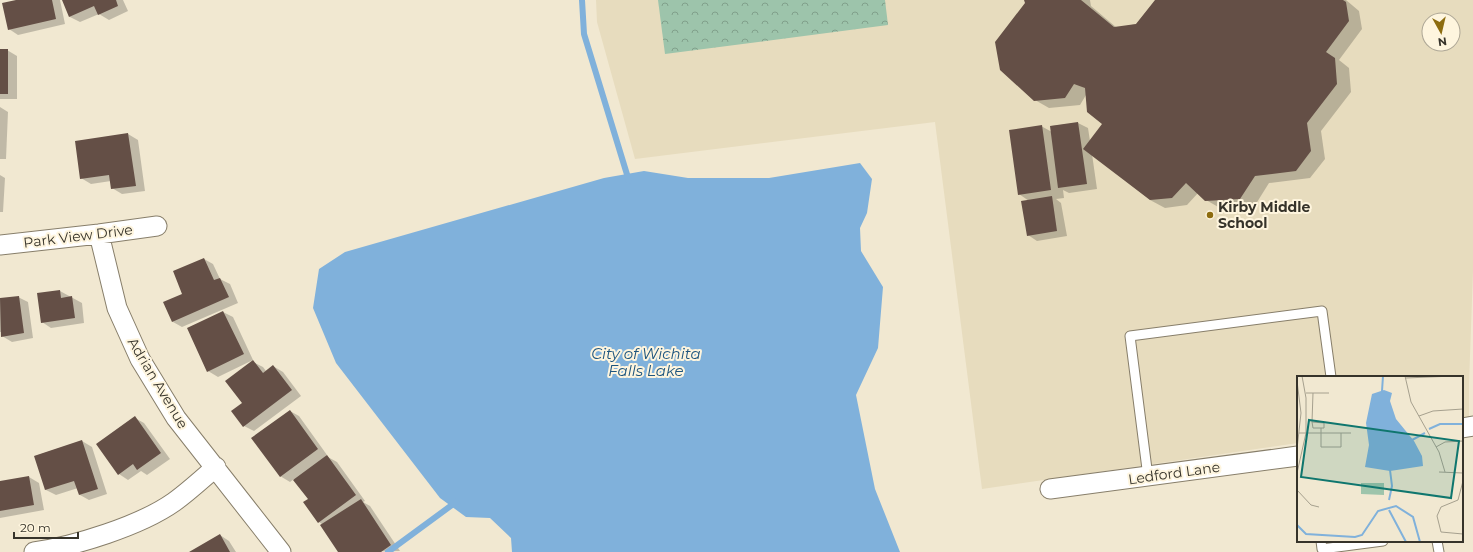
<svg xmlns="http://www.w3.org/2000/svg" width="1473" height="552" font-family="Montserrat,sans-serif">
	<defs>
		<pattern id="park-crowns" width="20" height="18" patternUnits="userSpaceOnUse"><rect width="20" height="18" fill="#9dc4ab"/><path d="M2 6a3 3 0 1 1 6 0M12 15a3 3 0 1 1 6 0" fill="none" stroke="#81a08b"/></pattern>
	</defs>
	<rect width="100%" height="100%" fill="#f1e8d1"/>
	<path fill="#e7dcbe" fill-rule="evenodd" d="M596,0H1473V271L1469,384V418L1462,419V377H1298V443L982,489L935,122L635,159L597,22ZM1429,20H1453V44H1429Z"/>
	<path fill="url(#park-crowns)" d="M658,0H885L888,25L665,54Z"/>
	<path fill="#80b1db" d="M860,163L872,179L867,213L860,228L861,251L883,287L878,348L856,395L875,489L900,552H512L511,538L490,518L466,517L440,498L336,363L313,308L319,269L345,252L604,178L644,171L688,178H769Z"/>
	<path fill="#0003" d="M20,0H60L65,24L18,35L9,29Z
		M63,0H123L128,11L109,20L99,14L80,22L70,17Z
		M1025,0H1090L1091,6L1117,28L1136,24L1156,0H1346L1359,11L1362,29L1339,60L1349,68L1351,92L1321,131L1325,159L1310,178L1269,183L1254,207L1220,208L1206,200L1198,193L1187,205L1165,208L1150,200L1092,154L1097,189L1069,193L1063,190L1064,198L1056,199L1061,203L1067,236L1037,241L1028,235L1029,201L1019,194L1041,126L1052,132L1051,126L1078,123L1088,128L1090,141L1104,124L1086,95L1080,105L1049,108L1035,100Z
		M0,50H7L17,56V99H0Z
		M0,107L8,112L6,159H0Z
		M128,134L138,140L145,191L122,194L112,188L111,181L91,184L81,178Z
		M0,175L5,178L3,212H0Z
		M204,259L213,264L220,279L230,284L238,303L182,327L173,322L184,294Z
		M60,291L82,303L84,323L51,328L42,322Z
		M18,297L28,302L33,338L12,342L2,336V332H0V299Z
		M223,312L233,317L253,360L218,377L208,371Z
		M253,362L263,367L266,371L273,366L283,372L301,396L254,431L244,426L243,403Z
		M290,411L299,416L327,455L326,456L337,462L365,501L363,502L370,506L400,551L339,552L323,525L319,522L309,499L294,479L290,482L280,476Z
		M135,418L144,423L170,459L147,475L141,471L128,480L119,474Z
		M82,441L92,447L107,494L89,500L80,495L78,488L56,495L46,490L35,456Z
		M29,477L39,483L44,510L0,518V482Z
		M220,535L229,541L236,552H191Z"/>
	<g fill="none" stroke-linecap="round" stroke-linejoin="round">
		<path stroke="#80b1db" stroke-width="6" d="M582,0L584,34L629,181
			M388,552L456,502"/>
	</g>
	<path fill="#644f46" d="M16,0H52L56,19L8,30L2,3Z
		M62,0H116L118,6L98,15L94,6L69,17Z
		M1024,0H1081L1114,27L1136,24L1155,0H1343L1346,2L1349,21L1326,52L1335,58L1337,84L1307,123L1311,151L1296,171L1255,176L1240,199L1205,201L1186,183L1172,198L1150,200L1083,149L1102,124L1087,112L1085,88L1074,84L1065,98L1034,101L1000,70L995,42L1025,3Z
		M0,49H8V94H0Z
		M1078,122L1087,184L1058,188L1050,126Z
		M1042,125L1051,190L1018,195L1009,130Z
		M128,133L136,186L111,189L109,175L80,179L75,141Z
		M1052,196L1057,231L1027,236L1021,201Z
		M204,258L214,280L220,278L229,297L172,322L163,302L182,294L173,271Z
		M60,290L61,298L72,296L75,318L41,323L37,293Z
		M19,296L24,333L1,337L0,298Z
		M223,311L244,354L207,372L187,328Z
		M253,360L263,373L273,365L292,390L243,427L231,411L242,403L225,381Z
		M290,410L318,449L280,477L251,438Z
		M135,416L161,453L137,470L133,464L118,475L96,444Z
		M82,440L98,489L79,495L74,481L45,490L34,456Z
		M327,455L356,495L318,523L303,502L308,499L293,480Z
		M29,476L34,505L0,511V481Z
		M361,499L391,545L381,552H338L320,525Z
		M220,534L230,552H189Z"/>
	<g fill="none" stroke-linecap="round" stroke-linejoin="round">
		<defs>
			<path id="lane" d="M1148,477L1130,336L1322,311L1331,377
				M1321,541L1322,549L1383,541
				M1437,541L1439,552"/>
			<path id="street" d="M99,234L117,308L140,359L176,418L281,552
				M0,245L99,234L157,226
				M1462,428L1473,426
				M1050,489L1298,456
				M34,552C75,546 140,526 174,502C188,492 202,479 216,467"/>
		</defs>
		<use href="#lane" stroke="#877e6a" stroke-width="11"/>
		<use href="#street" stroke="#877e6a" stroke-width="21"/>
		<use href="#lane" stroke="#fff" stroke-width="9"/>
		<use href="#street" stroke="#fff" stroke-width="19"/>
	</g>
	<circle fill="#8d6c0f" stroke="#fef5de" stroke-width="1.5" cx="1210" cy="215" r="4"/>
	<g text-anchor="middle" stroke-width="4" stroke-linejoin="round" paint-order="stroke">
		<g font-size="14" font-weight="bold" fill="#36332a" stroke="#fef5de" text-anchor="start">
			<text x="1218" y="212">Kirby Middle<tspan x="1218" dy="16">School</tspan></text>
		</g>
		<g font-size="14" fill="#36332a" stroke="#fef5de">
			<text transform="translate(78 236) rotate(-7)" y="5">Park View Drive</text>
			<text transform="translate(158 383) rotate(59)" y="5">Adrian Avenue</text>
			<text transform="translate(1174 473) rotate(-8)" y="5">Ledford Lane</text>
		</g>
		<g font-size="15" font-style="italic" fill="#1e557e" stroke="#fef5de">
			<text x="646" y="359">City of Wichita<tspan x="646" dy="17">Falls Lake</tspan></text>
		</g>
	</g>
	<g transform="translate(1297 376)">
		<rect width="166" height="166" fill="#f1e8d1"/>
		<path d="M64,107H87V119L64,118Z" fill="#9dc4ab"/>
		<path d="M87,14L95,17L93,25L99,43L117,65L125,80L126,90L93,95L68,91L72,69L69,47L75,18Z" fill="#80b1db"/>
		<path fill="none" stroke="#80b1db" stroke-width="2" d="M85,15L86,0M132,53L143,48H166M115,64L128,57M92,124L95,110L93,94M92,134L109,166M0,149L9,158L58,161L65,159L81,135L99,130L116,141L123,166"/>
		<path fill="none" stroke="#a6a08e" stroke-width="1" d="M108,0L114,26L142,76L148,96M108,2L157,0M0,5L4,37L0,73M9,17H32M122,40L136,35L166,33M15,46L27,47V52H16ZM15,46L16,17M24,52V71H44V57M2,57H54M139,71L148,66L166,65M142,96L166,97M0,97L9,57V22L5,0M166,105L161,124L144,131L140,140L144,156L166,158M0,114L14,129L22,131"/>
		<path fill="#0f766e" fill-opacity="0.15" stroke="#0f766e" stroke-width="2" d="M12,44L162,65L154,122L4,101Z"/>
		<rect width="166" height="166" fill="none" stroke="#36332a" stroke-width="2"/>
	</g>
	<g transform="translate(1441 32) rotate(172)"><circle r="19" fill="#fef5de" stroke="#aea796"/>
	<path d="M0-3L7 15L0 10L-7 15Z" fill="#8d6c0f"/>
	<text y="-6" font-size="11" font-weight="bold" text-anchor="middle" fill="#36332a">N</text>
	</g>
	<path d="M14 532v6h64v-6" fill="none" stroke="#36332a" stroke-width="2"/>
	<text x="20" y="532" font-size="12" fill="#36332a" stroke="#fef5de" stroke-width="3" paint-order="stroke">20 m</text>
</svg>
